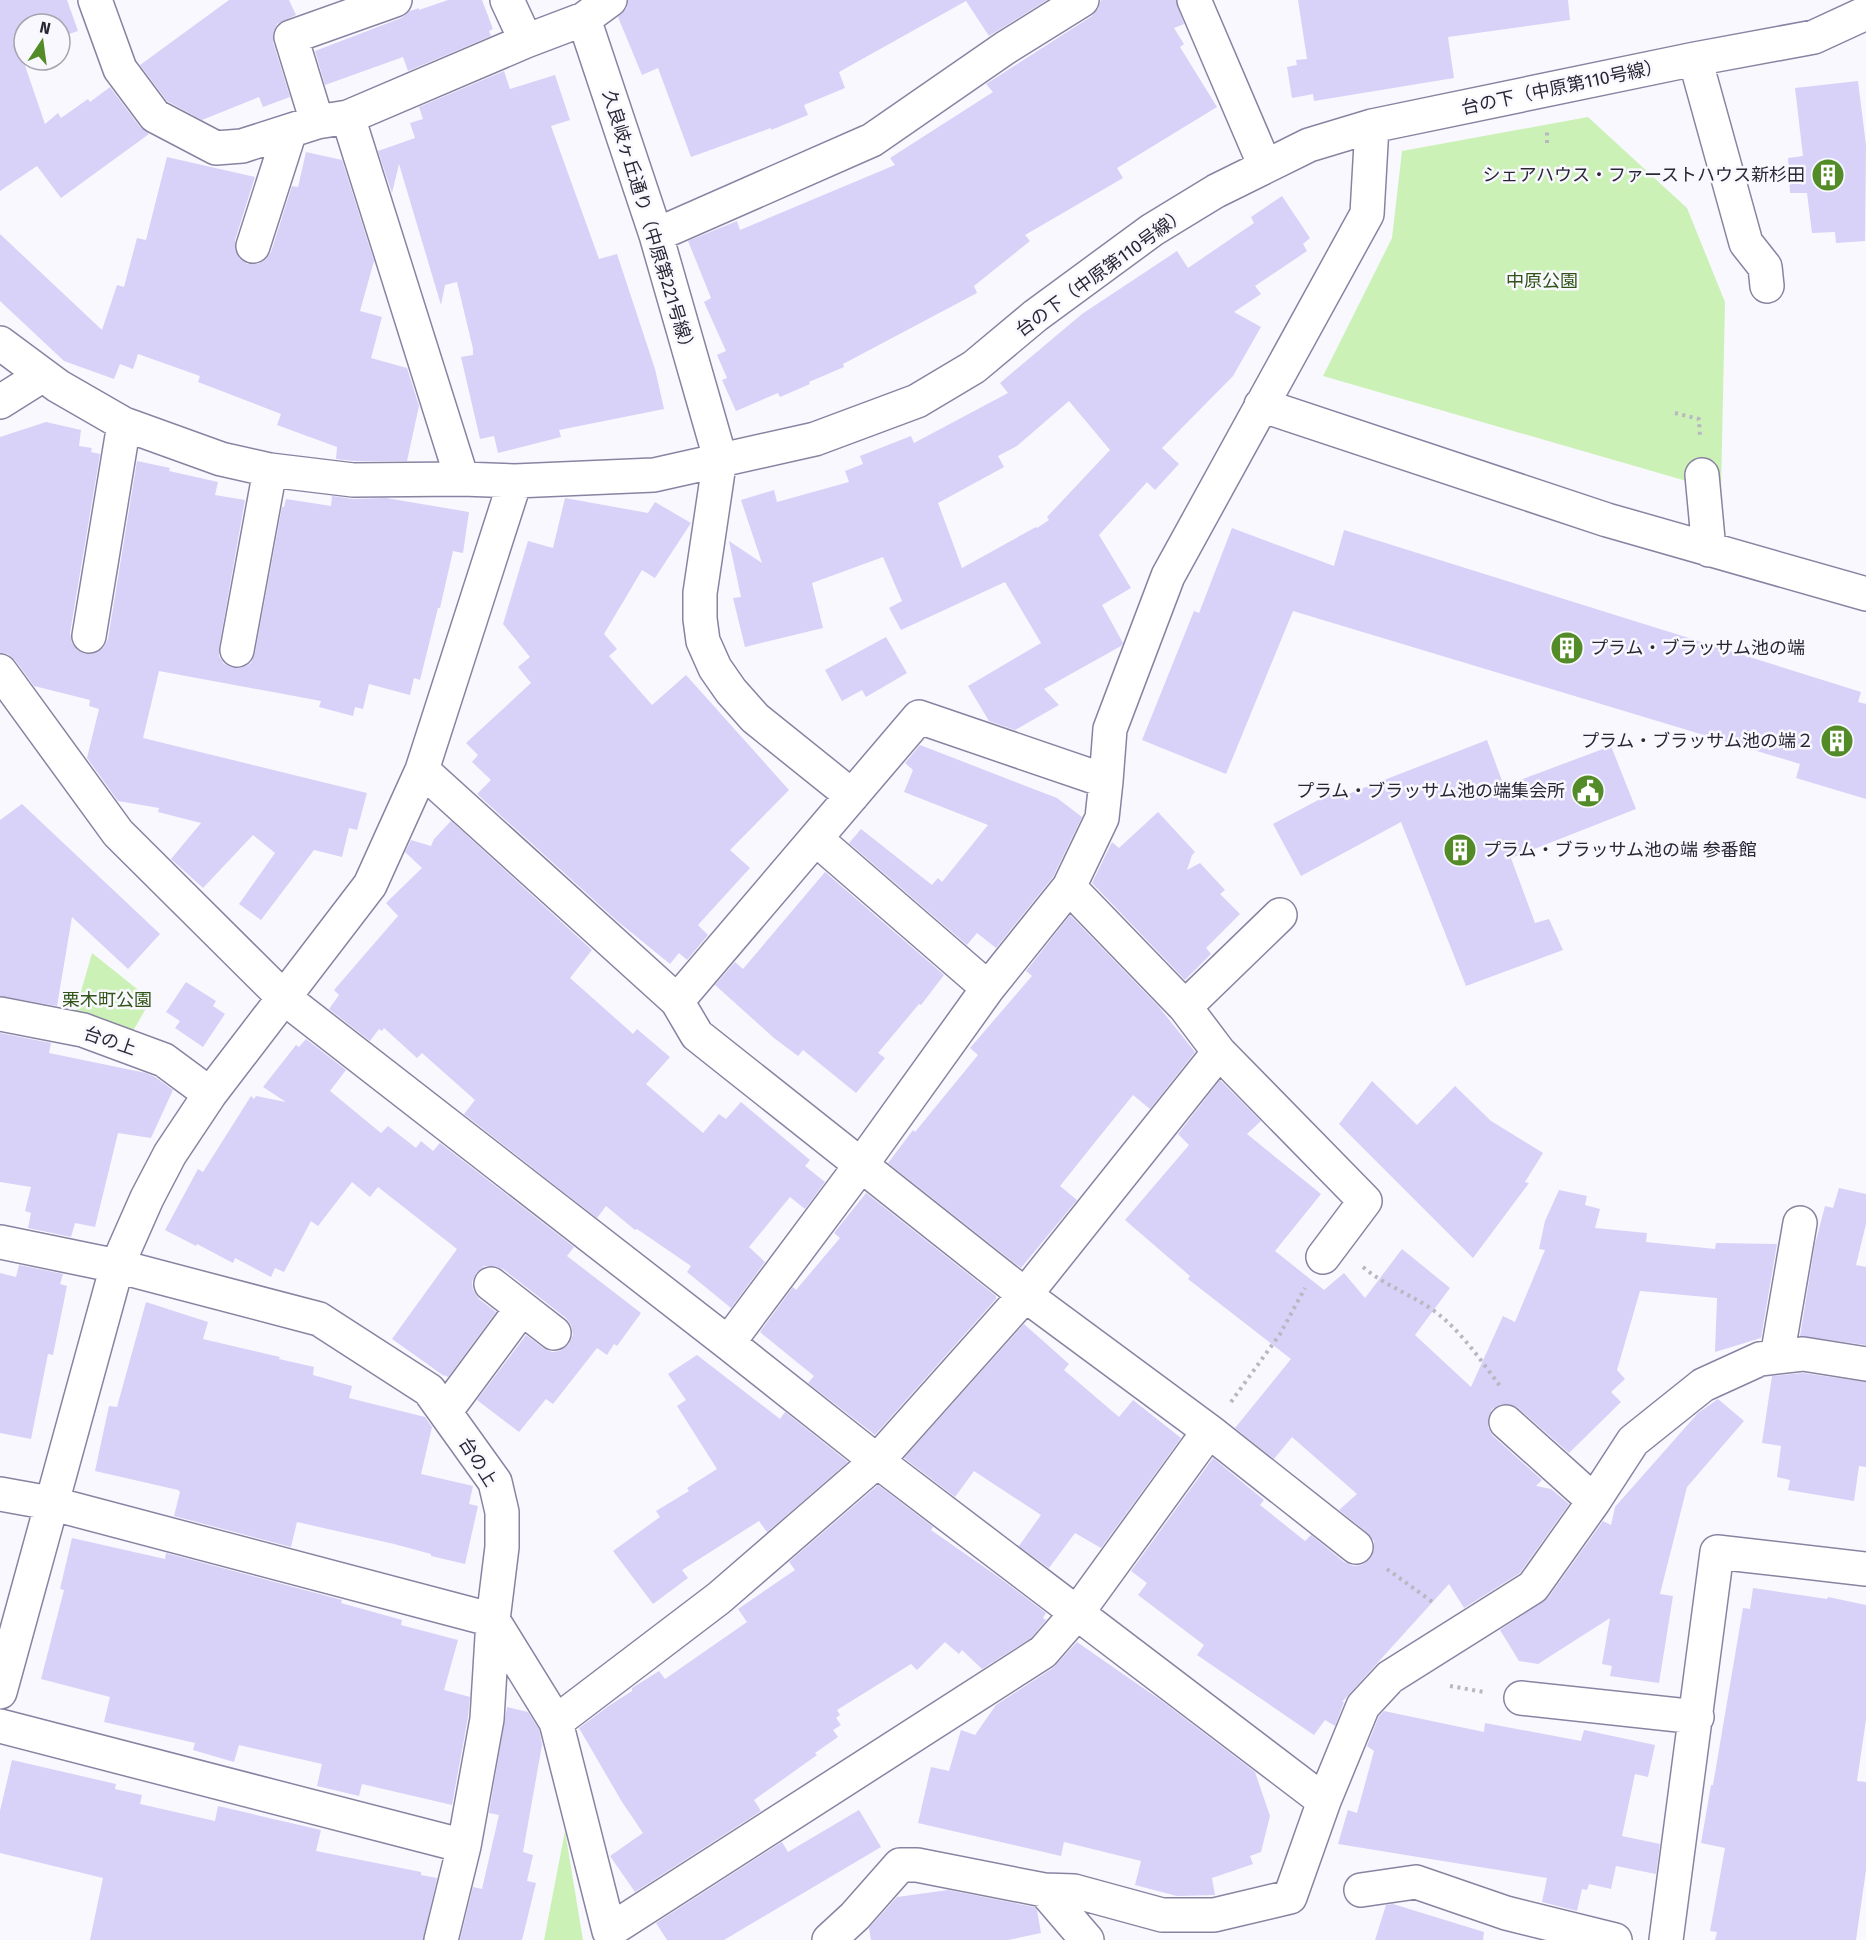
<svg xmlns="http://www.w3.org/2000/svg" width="1866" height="1940" font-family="'Fira Sans','Noto Sans JP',sans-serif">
	<rect width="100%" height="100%" fill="#f9f8ff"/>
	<path fill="#ccf1b7" d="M1588,117L1687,208L1725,302L1721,491L1323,376L1392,238L1402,151Z
		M92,953L151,1000L130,1036L74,1016Z
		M565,1831L583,1940H544Z"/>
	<path fill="#d8d1f8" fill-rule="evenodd" d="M0,0H67L78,31L60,37V24H24V50L20,51L45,124L58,113L61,118L88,99L90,102L110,87L140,127L149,134L61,198L37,166L0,191Z
		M229,0H289L296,15L277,24L273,34V42L290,97L263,107L259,97L202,120L167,101L140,65Z
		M448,0H482L493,29L489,31L491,36L408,71L403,57L325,85L315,51L401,18L410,11L419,8V10Z
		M628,0H1047L989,36L966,1L839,72L845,88L804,105L808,115L771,130V128L691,157L658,68L642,75L618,17L627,8Z
		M1101,0H1176L1184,24L1174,28L1184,44L1180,47L1217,107L1117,168L1123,178L1025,235L1030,241L974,286L977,293L843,364L844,367L809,382L810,384L780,397L778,393L736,411L722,380L727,378L717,355L726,351L704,302L711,298L688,241L737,221L740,230L895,165L890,158L993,92L986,84L1092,16L1098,9Z
		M1298,0H1568L1570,20L1448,37L1454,78L1314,101L1313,94L1292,98L1287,67L1297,65L1296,60L1307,59Z
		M504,71L510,89L555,75L570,120L551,126L599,259L617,254L655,369L664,409L559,430L561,437L498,453L494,436L480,439L461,357L473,355V349L457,282L445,285L441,305L399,164L392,193L378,151L415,138L410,123L423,119L419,107Z
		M1858,81L1866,145L1865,241L1836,243L1835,232L1812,233L1807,193H1790L1788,158L1803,156L1795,88Z
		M306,152L342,160L374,261L360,311L382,317L371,358L407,368L419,406L407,461H354L336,459L337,447L277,425L281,414L198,382L200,376L138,354L133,369L120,364L114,379L64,361L0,301V234L102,330L117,285L124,287L137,238L146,240L167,157L255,177L235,240V249L239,258L247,264H258L266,259L271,252L292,186L298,187Z
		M1282,196L1310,238L1303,244L1307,251L1255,286L1261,294L1234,312L1261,327L1233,376L1162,448L1179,464L1155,490L1147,482L1099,535L1131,588L1102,605L1123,643L1121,646L1044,689L1059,705L1015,730L989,721L968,686L1041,643L1005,582L901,630L889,608L902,601L883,557L812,583L823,628L745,647L733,598L741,597L729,541L762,563L741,500L774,490L777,502L849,482L845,471L863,464L860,456L911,436L914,443L1008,393L1000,383L1082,314L1177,251L1188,268L1254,223L1251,217ZM1069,401L1110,450L1047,517L1049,520L1037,528L1036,527L962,568L938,503L1004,467L998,456L1017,446Z
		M46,422L81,430L79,446L92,448L91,452L100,454L70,633L72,643L77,650L85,654L96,653L104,647L108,639L137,461L170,468L169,471L218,482L215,495L245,500L219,647V656L224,664L234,668L244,667L251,663L255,653L282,507H284L286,499L331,506L332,496L353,499L386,498L469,512L463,553L453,551L440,608H438L420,680L414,678L410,695L369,684L363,709L355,707L353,716L319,707L321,701L159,671L143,738L367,793L357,830L349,828L342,857L314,850L261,920L239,904L275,853L253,835L203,888L171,859L201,823L158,812L159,808L118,801L87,758L99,709L89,706L90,700L34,686L15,660L8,654L0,653V437Z
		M565,498L648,513L655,502L691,523L655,578L642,570L604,634L617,649L609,656L652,705L686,675L789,790L730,850L750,868L698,925L708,935L687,960L679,953L670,964L616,920L477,794L491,780L472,762L478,755L466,743L531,683L518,667L530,657L503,624L528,541L553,548Z
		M1232,528L1334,566L1344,530L1861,692L1858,702L1866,704V799L1796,778L1800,764L1293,611L1226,774L1142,740L1194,611L1199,613Z
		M886,637L907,673L866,697L862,690L842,701L825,670Z
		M1487,740L1504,786L1611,746L1636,809L1511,858L1535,923L1549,919L1563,950L1466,986L1401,822L1301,876L1273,824L1339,789L1343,796Z
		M920,745L1057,798L1082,817L1053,877L996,948L977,933L967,945L849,843L861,829L932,885L938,878L942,882L988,825L904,792L913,770L905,763Z
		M22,804L160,934L128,969L72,917L57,1006L0,996V820Z
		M1158,812L1195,852L1192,855L1187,870L1200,863L1225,890L1220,894L1240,914L1206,948L1211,954L1185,980L1092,883L1112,842L1119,848Z
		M451,821L592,950L570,978L633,1034L637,1029L670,1057L646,1084L703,1133L719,1114L726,1119L741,1102L810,1160L805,1166L825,1182L805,1209L790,1197L749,1247L765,1262L731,1308L687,1272L691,1266L637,1229L635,1230L606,1206L597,1218L464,1114L475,1100L422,1053L417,1058L384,1028L382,1031L379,1029L370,1041L329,1009L339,995L334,990L398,916L386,903L422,868L405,852L411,840L431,846L434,839Z
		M825,872L944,975L921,1005L919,1004L878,1053L885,1058L856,1093L803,1050L798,1056L774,1038L715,985L735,962L743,969Z
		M1070,915L1159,1007L1195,1052L1150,1109L1133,1095L1100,1136L1060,1186L1077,1200L1021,1268L888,1163L913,1130L915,1132L978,1055L970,1048L1032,976L1026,971Z
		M186,982L216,1001L213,1006L225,1014L203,1047L175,1028L180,1021L166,1012Z
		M0,1033L51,1043L49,1053L146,1073L155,1077L173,1090L151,1138L118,1133L95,1227L75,1223L71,1237L28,1228L31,1213L25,1211L31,1187L0,1182Z
		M306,1039L346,1070L330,1091L381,1133L388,1126L416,1148L421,1141L433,1151L440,1143L574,1247L567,1256L641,1313L617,1346L614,1344L607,1355L597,1348L553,1404L546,1399L519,1432L477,1400L526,1335L543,1348L552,1352L560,1351L569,1344L573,1335L571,1325L566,1318L503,1269L494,1266H484L476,1273L472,1282L473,1290L479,1299L496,1312L448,1377L444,1375V1376L392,1339L457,1249L378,1187L370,1197L352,1182L318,1226L311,1221L284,1272L275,1268L271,1277L235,1258L233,1263L197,1244L196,1246L165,1230L198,1169L203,1172L251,1096L254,1099L256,1096L286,1102L263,1087L296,1045L299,1047Z
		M1220,1080L1261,1121L1247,1134L1321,1194L1275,1251L1324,1290L1344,1273L1365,1298L1402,1249L1450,1288L1415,1335L1471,1387L1503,1316L1515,1322L1545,1250L1539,1249L1545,1221L1559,1190L1587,1196L1585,1205L1600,1209L1595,1228L1647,1233L1646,1242L1715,1249L1716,1243L1777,1244L1761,1338L1715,1352L1717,1298L1640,1291L1617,1370L1625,1379L1611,1392L1621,1402L1569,1453L1518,1408L1509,1404H1501L1492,1409L1488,1419V1427L1493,1436L1542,1480L1536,1486L1551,1489L1569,1504L1520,1573L1464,1608L1449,1584L1342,1702H1344L1335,1726L1325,1720L1314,1735L1197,1655L1204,1645L1138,1595L1147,1583L1131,1571L1213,1458L1264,1500L1260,1505L1305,1541L1311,1535L1344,1562L1354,1566L1362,1565L1370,1559L1374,1550V1541L1368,1533L1339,1510L1357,1494L1292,1437L1274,1459L1235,1428L1291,1359L1188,1279L1190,1276L1125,1220L1189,1145L1178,1134Z
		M1372,1081L1417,1125L1455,1086L1491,1121L1543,1153L1525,1182L1529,1183L1473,1258L1339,1124Z
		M1839,1188L1866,1194V1224L1856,1265L1866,1267V1345L1800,1336L1815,1244L1825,1206L1833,1208Z
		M866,1193L996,1296V1299L875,1435L808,1383L814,1376L760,1332L793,1287L796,1290L840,1238L834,1233Z
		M19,1265L63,1274L60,1284L67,1286L53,1355L48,1354L31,1439L0,1433V1273L16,1277Z
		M146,1302L208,1322L203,1339L280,1357L279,1359L314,1367L313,1375L352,1386L349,1398L425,1417L432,1427L421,1474L473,1486L469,1504L478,1506L465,1564L431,1556V1554L394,1544L297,1522L291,1547L174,1516L180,1492L178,1490L95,1471L109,1406L117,1407Z
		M1024,1324L1069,1364L1064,1370L1119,1417L1133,1400L1181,1438L1101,1548L1075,1533L1049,1568L1019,1546L1041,1515L974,1471L955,1497L904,1458Z
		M697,1355L780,1419L785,1412L848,1462L767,1532L759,1521L682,1570L688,1578L653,1604L613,1551L660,1517L656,1511L689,1491L687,1488L717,1469L677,1406L686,1400L668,1374Z
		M1803,1373L1866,1382V1467L1859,1466L1854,1501L1788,1490L1790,1480L1777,1477L1781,1446L1762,1443L1772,1376Z
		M1718,1399L1744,1421L1687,1487L1660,1594L1673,1596L1659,1683L1610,1676L1612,1666L1602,1664L1610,1618L1538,1664L1519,1661L1500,1630L1548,1598L1603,1521L1611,1525L1615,1507L1698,1413Z
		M878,1485L933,1527L931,1530L997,1576L1046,1613L1043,1618L1046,1620L1031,1638L982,1669L962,1650L959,1654L945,1642L917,1670L911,1664L837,1710L840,1715L836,1718L841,1725L833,1730L838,1737L815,1753L817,1755L754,1800L761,1811L635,1892L610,1856L643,1833L622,1802L579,1728L610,1705L632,1691V1688L659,1671L665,1679L747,1622L738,1609L795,1570L789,1562Z
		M72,1538L165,1559L166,1553L342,1600L341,1603L402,1620L401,1625L458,1640L444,1690L470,1697L468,1717L452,1805L362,1784L359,1796L317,1786L322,1764L239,1745L234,1762L193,1750L195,1743L104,1722L110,1697L41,1679L64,1590L60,1589Z
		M1753,1588L1827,1599L1828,1597L1866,1605V1720L1857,1781L1866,1782V1870L1856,1940H1715L1717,1932L1710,1931L1725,1848L1701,1843L1711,1785H1713L1743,1608L1750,1609Z
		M1077,1642L1159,1699L1255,1772L1270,1816L1261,1852L1250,1856L1253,1864L1212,1878L1215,1895L1177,1896L1135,1885L1141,1861L1064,1842L1061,1856L918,1823L931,1767L949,1771L961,1730L975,1735L996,1705L1053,1668Z
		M507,1707L528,1712L539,1729L542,1745L523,1852L533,1855L527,1881L536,1883L522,1940H460L473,1887L482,1889L499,1815L489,1813Z
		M1384,1711L1484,1732L1485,1723L1581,1741L1584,1730L1655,1745L1648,1777L1635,1774L1622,1836L1660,1844L1656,1874L1616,1866L1611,1889L1589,1884L1587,1890L1582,1889L1577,1911L1542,1902L1547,1878L1338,1844L1348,1810L1357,1813L1374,1751L1367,1746L1379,1716Z
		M12,1760L116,1784L115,1789L142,1795L140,1804L215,1821L218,1806L321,1830L316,1851L421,1872V1875L437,1878L423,1940H90L103,1878L0,1853V1811Z
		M859,1810L881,1847L724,1940H667L656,1923L782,1842L788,1852Z
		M948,1890L1034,1907L1037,1910L1041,1933L1008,1940H871L869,1928L897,1897Z
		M1393,1904L1484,1932L1483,1940H1375L1386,1905Z"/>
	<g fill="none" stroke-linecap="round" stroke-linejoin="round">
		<defs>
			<path id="minor" d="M95,0L120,69L155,116L216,148L242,146L317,122L348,117L526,41L584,19
				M507,0L526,41
				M610,0L584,19L656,235L720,458L700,593V619L703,641L715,668L731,691L755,718L852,796
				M1194,0L1265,166
				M1695,59L1746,243L1765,267L1767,286
				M348,117L462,479
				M317,122L291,37L395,0
				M656,235L872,140L1005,48L1082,0
				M253,246L290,131
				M0,343L58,386L124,424L221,459L270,470L353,480L462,479L515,481L654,475L815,439L917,401L974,367L1035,316L1152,230L1216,191L1309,145L1372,126L1695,59L1814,37L1866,13
				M0,402L43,375
				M1261,405L1607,520L1866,594
				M1702,475L1709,550
				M89,636L124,424
				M237,650L270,470
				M0,671L118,833L283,997L728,1343L877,1461L1324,1801
				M422,770L677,1001L697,1035L1025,1295L1209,1431L1356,1547
				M816,839L988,988
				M1069,887L1185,1007L1219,1052L1365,1201L1323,1257
				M677,1001L919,717L1106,781L1110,729L1168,576L1367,214L1372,126
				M1185,1007L1280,915
				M0,1014L83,1030L164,1060L210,1094
				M0,1242L117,1266L319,1319L429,1390L495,1482L502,1512V1547L493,1620L487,1719L464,1846L441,1940
				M491,1284L554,1333
				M728,1343L861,1165L988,988L1069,887L1102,818L1106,781
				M1777,1357L1800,1223
				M445,1412L522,1308
				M1506,1422L1594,1501
				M0,1494L50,1503L493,1620
				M493,1620L556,1722L609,1931L1043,1652L1077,1613L1209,1431
				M0,1692L117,1266L147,1198L170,1154L210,1094L370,885L422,770L515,481
				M1521,1698L1697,1717
				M556,1722L719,1598L877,1461L1025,1295L1219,1052
				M0,1726L464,1846
				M1044,1890L1087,1940
				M1361,1890L1416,1882L1506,1913L1615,1940
				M829,1940L855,1916L900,1865H917L1044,1890L1074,1891L1162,1915H1214L1290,1897L1324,1801L1363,1706L1390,1677L1533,1587L1594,1501L1633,1441L1703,1385L1760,1359L1803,1354L1866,1364
				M1666,1940L1717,1552L1866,1569"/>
		</defs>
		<use href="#minor" stroke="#8983a2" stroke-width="36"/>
		<path stroke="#b9b7c0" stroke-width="4" stroke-dasharray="3 4.5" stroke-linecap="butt" d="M1547,143V128
			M1675,413L1699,419L1700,438
			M1363,1267C1383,1284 1405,1292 1427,1306C1457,1325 1479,1358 1500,1386
			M1231,1402L1280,1334L1305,1288
			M1387,1569L1434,1603
			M1450,1686L1484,1692"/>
		<use href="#minor" stroke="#fff" stroke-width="33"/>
	</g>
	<defs>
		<symbol id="building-disc" viewBox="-11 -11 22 22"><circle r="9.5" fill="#528b27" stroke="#f9f8ff"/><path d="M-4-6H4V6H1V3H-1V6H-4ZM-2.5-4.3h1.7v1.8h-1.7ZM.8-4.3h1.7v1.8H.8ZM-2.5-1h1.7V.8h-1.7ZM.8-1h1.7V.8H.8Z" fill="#fff"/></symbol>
		<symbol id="civic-disc" viewBox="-11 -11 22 22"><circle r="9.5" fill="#528b27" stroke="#f9f8ff"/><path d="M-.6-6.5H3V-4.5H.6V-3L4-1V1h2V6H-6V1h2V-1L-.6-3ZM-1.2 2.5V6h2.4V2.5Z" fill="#fff"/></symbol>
	</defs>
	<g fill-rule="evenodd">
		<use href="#building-disc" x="1809" y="156" width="38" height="38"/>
		<use href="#building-disc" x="1548" y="629" width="38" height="38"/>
		<use href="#building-disc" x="1818" y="722" width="38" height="38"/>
		<use href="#civic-disc" x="1569" y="772" width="38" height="38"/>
		<use href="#building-disc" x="1441" y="831" width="38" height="38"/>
	</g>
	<g text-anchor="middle" stroke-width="5" stroke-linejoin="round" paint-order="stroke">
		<g font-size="18" fill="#2a2734" stroke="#f9f8ff">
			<text transform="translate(1562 87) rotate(-12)" y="6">台の下（中原第110号線）</text>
			<text transform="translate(649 223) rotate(73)" y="6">久良岐ヶ丘通り（中原第221号線）</text>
			<text transform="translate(1101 272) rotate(-36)" y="6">台の下（中原第110号線）</text>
			<text transform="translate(110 1041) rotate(19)" y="6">台の上</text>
			<text transform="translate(478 1462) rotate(58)" y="6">台の上</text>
		</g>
		<g font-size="18" fill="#2a2734" stroke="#f9f8ff" text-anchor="end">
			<text x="1805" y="181">シェアハウス・ファーストハウス新杉田</text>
			<text x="1590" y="654" text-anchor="start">プラム・ブラッサム池の端</text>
			<text x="1814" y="747">プラム・ブラッサム池の端２</text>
			<text x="1565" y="797">プラム・ブラッサム池の端集会所</text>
			<text x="1483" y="856" text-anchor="start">プラム・ブラッサム池の端 参番館</text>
		</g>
		<g font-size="18" fill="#305317" stroke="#f9f8ff">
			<text x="1542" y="287">中原公園</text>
			<text x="107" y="1006">栗木町公園</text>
		</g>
	</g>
	<g transform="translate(42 42) rotate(13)"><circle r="28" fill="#f9f8ff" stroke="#a6a4ae" stroke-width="1.5"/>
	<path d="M0-4.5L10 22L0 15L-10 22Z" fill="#528b27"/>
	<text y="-9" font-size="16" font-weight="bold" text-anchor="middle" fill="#2a2734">N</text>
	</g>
</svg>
